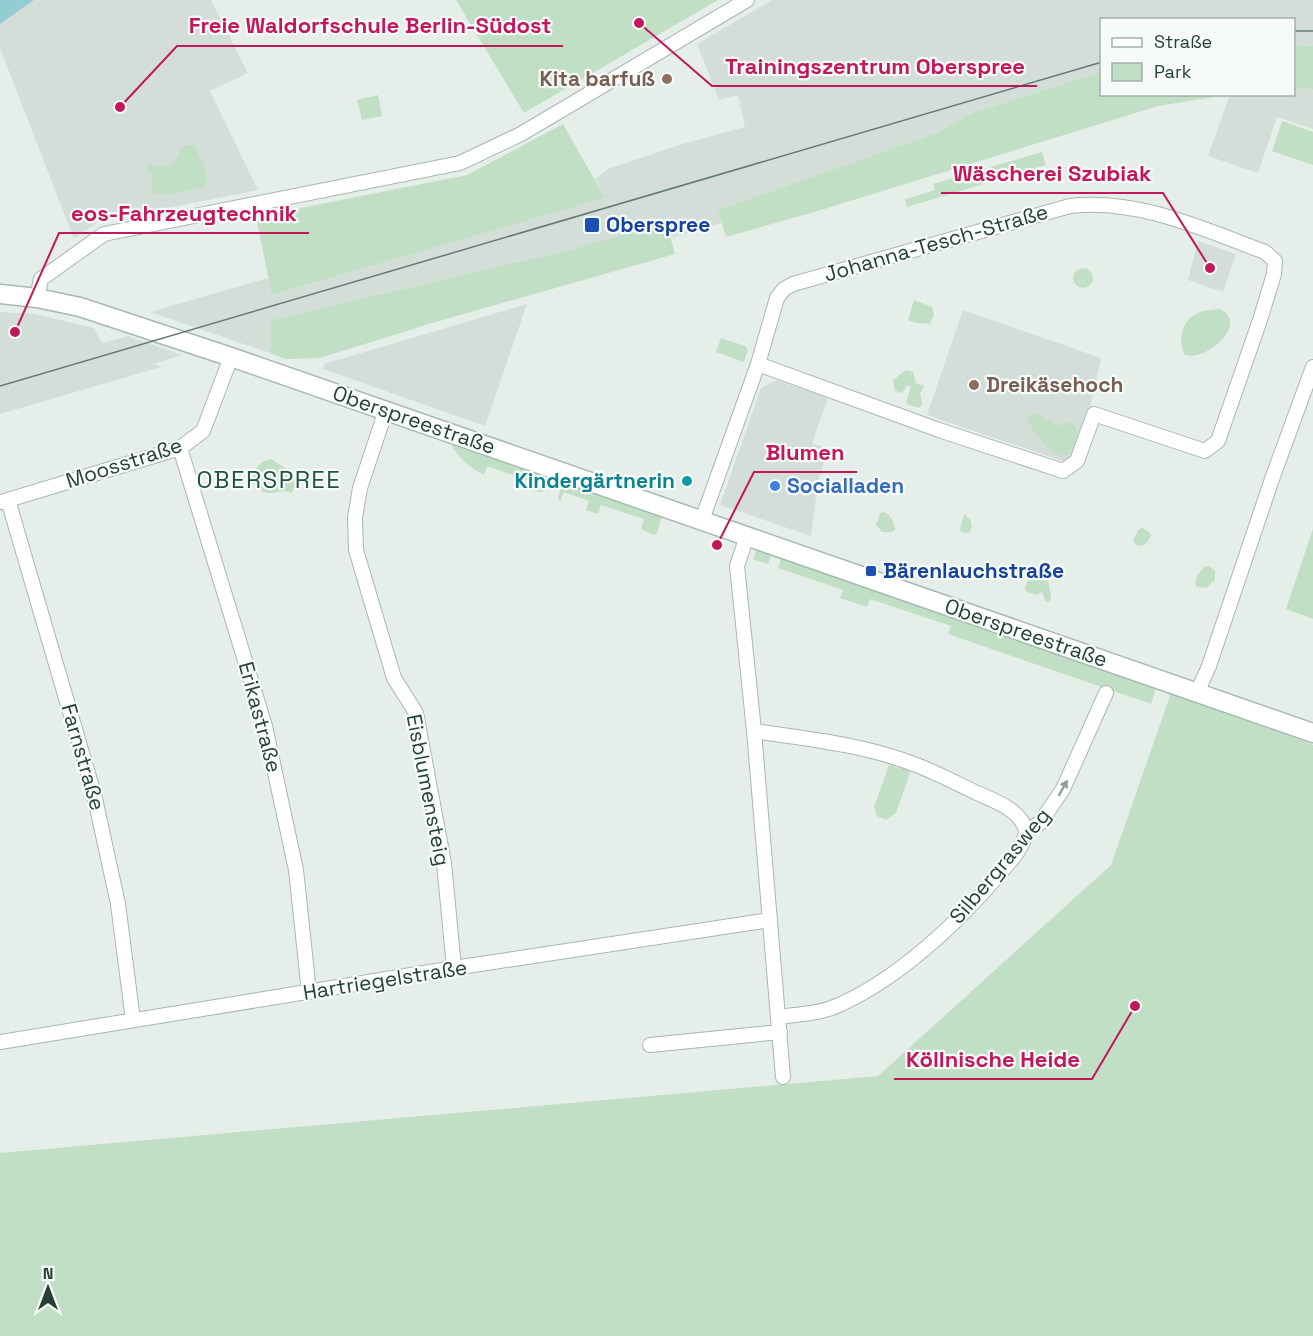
<svg xmlns="http://www.w3.org/2000/svg" width="1313" height="1336" font-family="'Space Grotesk',sans-serif">
	<rect width="100%" height="100%" fill="#e6eeea"/>
	<path fill="#d4ded9" d="M34,0H211L248,73L210,91L258,190L98,222L74,239L0,48V24Z
		M772,0H1313V46L1294,45V20H1102L1101,72L972,113L939,132L718,210L722,223L671,238L666,223L569,250L271,320L270,353L150,312L268,278L273,295L605,198L595,179L608,169L682,144L745,127L738,95L719,100L697,44Z
		M1294,88L1313,89V129L1277,117L1258,173L1208,156L1230,95L1294,94Z
		M1198,241L1236,254L1223,292L1188,280Z
		M527,304L485,426L323,369L324,364Z
		M963,310L1101,358L1091,404L1074,456L1065,462L927,415Z
		M0,312L34,314L94,328L102,343L128,336L182,355L154,364L161,367L0,414Z
		M776,380L828,398L812,443L828,449L818,482L811,536L720,505L761,388Z"/>
	<path fill="#c0dfc5" d="M456,0H718L524,113Z
		M1294,45L1313,46V89L1294,88Z
		M1101,72L1102,94L1226,95L1158,106L821,210L726,237L718,210L939,132L972,113Z
		M378,95L382,116L362,120L357,100Z
		M1282,121L1313,132V165L1272,151Z
		M563,124L605,198L272,295L256,217L467,175Z
		M188,145H194C199,159 212,172 204,188C186,189 173,196 155,195L152,190V174L147,171L149,164L161,166L174,163L183,146Z
		M1042,152L1046,165L907,207L905,199L935,190L933,184Z
		M666,222L675,254L432,323L320,358L285,359L270,353L271,320L569,250Z
		M1073 278a10 10 0 1 1 20 0a10 10 0 1 1-20 0Z
		M914,300L932,307L934,315L930,324L916,323L908,320Z
		M1220,309C1251,324 1203,364 1184,354C1177,338 1183,318 1200,312C1205,310 1214,310 1220,309Z
		M721,338L745,346L748,350L744,362L716,352Z
		M906,370L913,372L916,383L924,386L920,393L922,404L920,408L909,405L906,402L911,386H907L902,393L895,391L893,380Z
		M1039,414L1057,426C1066,422 1073,420 1077,430C1076,436 1075,444 1071,450C1059,470 1034,431 1028,422V415Z
		M457,441L548,476L549,483L547,489L542,492L534,491L536,483L487,466L484,475C470,468 460,459 452,446Z
		M271,459L288,470L287,472L298,476L292,493C279,488 275,496 264,492C244,485 253,462 271,459Z
		M567,482L662,515L657,533L654,535L641,529L644,519L601,505L598,514L586,510L589,501L564,492L560,501L558,498L562,485Z
		M884,512C892,516 894,522 895,530L892,532H882L876,525L880,513Z
		M964,514L970,519L972,526L969,533L961,532L960,529Z
		M1143,528L1151,534C1150,542 1143,548 1135,545L1133,540L1139,529Z
		M1313,529V619L1286,609Z
		M757,549L772,554L768,564L753,559Z
		M782,556L1156,688L1151,704L948,634L951,626L870,599L867,607L840,598L843,590L778,568Z
		M1209,566L1215,571V580L1206,588L1196,587C1194,579 1199,573 1204,567Z
		M1040,572L1048,579L1051,598L1049,602H1046L1042,592L1037,595L1027,592L1025,588L1029,577H1033Z
		M1171,693L1313,745V1336H0V1153L878,1076L1111,865Z
		M889,765L908,770L910,773L896,813L886,820L877,816L874,807Z"/>
	<path fill="#91cdd1" d="M0,0H34L0,24Z"/>
	<g fill="none" stroke-linecap="round" stroke-linejoin="round">
		<defs>
			<path id="street" d="M37,298L41,279L104,234L460,163L521,134L747,0
				M386,410L360,488L355,518L356,550L394,678L416,713L444,863L454,968
				M180,448L265,726L296,870L309,992
				M8,500L94,794L118,904L133,1020
				M1,502L180,448L203,431L231,357
				M702,520L758,364L939,430L1063,471L1077,461L1094,414L1205,451L1218,441L1260,320L1274,274L1275,261L1265,252C1203,229 1137,198 1070,206L793,284L784,289L777,298L758,364
				M747,536L737,566L754,731L783,1077
				M1197,693L1209,666L1272,479L1313,367
				M754,731C810,739 866,745 919,766C939,774 958,784 977,793C995,801 1021,810 1026,831
				M1026,831L1040,823L1063,789L1106,693
				M778,1017C800,1014 821,1014 841,1004C899,978 960,921 1000,873C1010,862 1025,846 1026,831
				M0,1042L454,968L770,920
				M650,1045L780,1032"/>
			<path id="secondary" d="M0,294L37,298L80,307L231,357L1313,733"/>
		</defs>
		<use href="#street" stroke="#a8b7b0" stroke-width="16"/>
		<use href="#secondary" stroke="#a5bab1" stroke-width="21"/>
		<use href="#street" stroke="#fff" stroke-width="14"/>
		<use href="#secondary" stroke="#fff" stroke-width="18"/>
		<path stroke="#607c71" stroke-width="1.5" d="M1294,31H1313
			M0,386L1102,62"/>
	</g>
	<defs><path id="oneway-solid" d="M-6-.8H1V-3.2L6.5 0L1 3.2V.8H-6Z" transform="scale(1.5)"/></defs>
	<use fill="#92a09a" href="#oneway-solid" transform="translate(1063 788) rotate(-61)"/>
	<g fill="#8d6e63" stroke="#f7fbf8" stroke-width="2">
		<circle cx="667" cy="79" r="6"/>
		<circle cx="974" cy="385" r="6"/>
	</g>
	<g fill="#1a4fb4" stroke="#f7fbf8" stroke-width="2">
		<rect x="584" y="217" width="16" height="16" rx="3"/>
		<rect x="865" y="565" width="12" height="12" rx="3"/>
	</g>
	<circle fill="#0f9aa8" stroke="#f7fbf8" stroke-width="2" cx="687" cy="481" r="6"/>
	<circle fill="#3f7fe0" stroke="#f7fbf8" stroke-width="2" cx="775" cy="486" r="6"/>
	<g text-anchor="middle" stroke-width="4.5" stroke-linejoin="round" paint-order="stroke">
		<g font-size="21" font-weight="bold" fill="#785e54" stroke="#f7fbf8" text-anchor="end">
			<text x="655" y="86">Kita barfuß</text>
			<text x="986" y="392" text-anchor="start">Dreikäsehoch</text>
		</g>
		<g font-size="21" font-weight="bold" fill="#164399" stroke="#f7fbf8" text-anchor="start">
			<text x="606" y="232">Oberspree</text>
			<text x="883" y="578">Bärenlauchstraße</text>
		</g>
		<g font-size="21" fill="#254136" stroke="#f7fbf8">
			<text transform="translate(936 243) rotate(-16)" y="7">Johanna-Tesch-Straße</text>
			<text transform="translate(414 420) rotate(19)" y="7">Oberspreestraße</text>
			<text transform="translate(124 463) rotate(-18)" y="7">Moosstraße</text>
			<text transform="translate(1026 633) rotate(19)" y="7">Oberspreestraße</text>
			<text transform="translate(260 717) rotate(75)" y="7">Erikastraße</text>
			<text transform="translate(83 757) rotate(74)" y="7">Farnstraße</text>
			<text transform="translate(428 790) rotate(79)" y="7">Eisblumensteig</text>
			<text transform="translate(1000 866) rotate(-50)" y="7">Silbergrasweg</text>
			<text transform="translate(385 980) rotate(-9)" y="7">Hartriegelstraße</text>
		</g>
		<g font-size="21" font-weight="bold" fill="#0d838f" stroke="#f7fbf8" text-anchor="end">
			<text x="675" y="488">Kindergärtnerin</text>
		</g>
		<g font-size="21" font-weight="bold" fill="#366cbe" stroke="#f7fbf8" text-anchor="start">
			<text x="787" y="493">Socialladen</text>
		</g>
		<g font-size="24" letter-spacing="1.5" fill="#215342" stroke="#f7fbf8">
			<text x="269" y="488">OBERSPREE</text>
		</g>
	</g>
	<path fill="none" stroke="#c2185b" stroke-width="2" d="M120 107L177 46H563M639 23L712 86H1037M1210 268L1163 193H941M15 332L59 233H309M717 545L754 472H857M1135 1006L1092 1079H894"/>
	<g fill="#c2185b" stroke="#f7fbf8" stroke-width="2">
		<circle cx="120" cy="107" r="6"/>
		<circle cx="639" cy="23" r="6"/>
		<circle cx="1210" cy="268" r="6"/>
		<circle cx="15" cy="332" r="6"/>
		<circle cx="717" cy="545" r="6"/>
		<circle cx="1135" cy="1006" r="6"/>
	</g>
	<g font-size="22" text-anchor="middle" font-weight="bold" fill="#c2185b" stroke="#f7fbf8" stroke-width="4.5" stroke-linejoin="round" paint-order="stroke">
		<text x="370" y="33">Freie Waldorfschule Berlin-Südost</text>
		<text x="875" y="74">Trainingszentrum Oberspree</text>
		<text x="1052" y="181">Wäscherei Szubiak</text>
		<text x="184" y="221">eos-Fahrzeugtechnik</text>
		<text x="805" y="460">Blumen</text>
		<text x="993" y="1067">Köllnische Heide</text>
	</g>
	<rect x="1100" y="18" width="195" height="78" fill="#f7fbf8" stroke="#a3b1aa" stroke-width="1.5"/>
	<rect x="1112" y="38" width="30" height="9" fill="#ffffff" stroke="#a3b1aa" stroke-width="1.5"/>
	<text x="1154" y="48" font-size="18" fill="#254136">Straße</text>
	<rect x="1112" y="63" width="30" height="18" fill="#c0dfc5" stroke="#a3b1aa" stroke-width="1.5"/>
	<text x="1154" y="78" font-size="18" fill="#254136">Park</text>
	<g transform="translate(48 1288)" stroke="#f7fbf8" stroke-width="4.5" paint-order="stroke">
	<path d="M0-4.5L10 22L0 15L-10 22Z" fill="#254136"/>
	<text y="-9" font-size="16" font-weight="bold" text-anchor="middle" fill="#254136">N</text>
	</g>
</svg>
